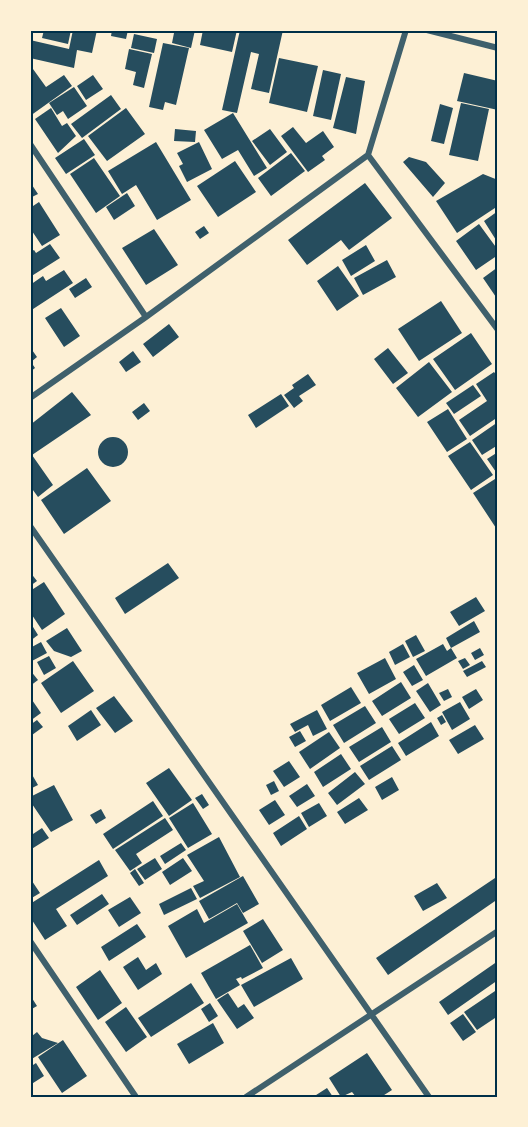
<svg xmlns="http://www.w3.org/2000/svg" width="528" height="1127" font-family="'Golos Text',sans-serif">
	<rect width="100%" height="100%" fill="#fdf0d5"/>
	<path fill="#264d5e" d="M44,30H71L68,44L42,38Z
		M73,30H97L92,53L77,50L74,68L30,58V40L69,49Z
		M112,30H128L126,39L111,36Z
		M166,30H195L191,48L172,43L174,33Z
		M203,30H237L232,52L200,45Z
		M240,30H283L269,93L251,89L259,54L251,52L237,113L222,110Z
		M134,34L157,39L154,53L131,48Z
		M163,43L189,48L176,105L165,102L163,110L149,107Z
		M129,49L152,54L144,88L133,85L136,72L125,69Z
		M279,58L318,66L307,112L269,103Z
		M33,69L46,87L64,75L72,86L30,116V71Z
		M323,70L341,74L331,120L313,116Z
		M464,73L498,81V110L457,101Z
		M93,75L103,89L86,100L77,86Z
		M346,77L365,81L356,134L333,128Z
		M74,87L87,106L68,119L63,111L57,115L49,103Z
		M111,95L121,109L82,138L71,124Z
		M461,103L489,109L478,161L449,155Z
		M440,104L453,108L444,144L431,141Z
		M51,108L62,126L67,123L76,136L58,153L35,119Z
		M126,108L145,134L107,161L88,136Z
		M233,113L267,168L254,176L238,150L222,159L204,130Z
		M293,127L306,143L323,131L334,147L322,156L325,160L308,172L281,136Z
		M175,129L196,131L195,142L174,141Z
		M270,129L287,152L270,165L252,141Z
		M84,139L95,155L66,174L55,158Z
		M156,142L191,200L157,220L136,185L122,194L108,171Z
		M199,142L212,169L187,182L179,166L183,164L177,153Z
		M291,153L305,171L271,196L258,178Z
		M409,157L426,162L445,183L433,197L403,162Z
		M94,158L120,196L96,213L70,174Z
		M235,161L256,192L218,217L197,186Z
		M483,174L498,180V206L457,233L436,201Z
		M30,182L38,194L30,198Z
		M365,183L392,218L349,250L341,240L307,265L288,240Z
		M127,193L135,206L114,220L106,207Z
		M39,202L60,235L42,246L30,228V208Z
		M498,211V239L496,240L484,221Z
		M479,224L498,250V255L476,270L456,241Z
		M204,226L209,233L200,239L195,232Z
		M154,229L178,265L146,285L122,248Z
		M50,244L60,258L30,277V252L34,250L36,253Z
		M366,245L375,261L351,276L342,260Z
		M387,260L396,277L363,295L354,278Z
		M338,266L359,296L337,311L317,281Z
		M498,267V300L483,278Z
		M64,270L73,283L30,311V285L43,276L46,281Z
		M86,278L92,287L75,298L69,289Z
		M441,301L462,333L419,361L398,329Z
		M61,308L80,336L64,347L45,318Z
		M169,324L179,337L153,357L143,344Z
		M471,333L492,364L455,390L433,359Z
		M30,347L37,357L31,362L35,368L30,372Z
		M388,348L408,373L393,384L374,359Z
		M133,351L141,362L126,372L119,362Z
		M429,362L452,392L418,417L396,388Z
		M494,372L498,377V417L470,436L459,420L487,401L476,384Z
		M308,374L316,385L299,396L303,401L294,408L284,395L294,388L292,385Z
		M473,385L481,396L454,414L446,403Z
		M72,392L91,415L32,455L53,485L38,497L30,486V425Z
		M281,394L289,406L256,428L248,415Z
		M144,403L150,411L138,420L132,412Z
		M448,409L467,439L447,452L427,422Z
		M498,422V445L482,455L472,440Z
		M98 452a15 15 0 1 1 30 0a15 15 0 1 1-30 0Z
		M470,442L493,475L471,490L448,456Z
		M498,452V471L496,472L487,459Z
		M87,468L111,501L64,534L41,500Z
		M495,479L498,484V527L496,528L473,493Z
		M168,563L179,578L125,614L115,598Z
		M30,572L37,581L30,586Z
		M44,582L65,614L42,630L30,612V591Z
		M476,597L485,611L459,626L450,612Z
		M474,621L480,632L451,648L446,638Z
		M30,622L38,635L30,641Z
		M67,628L82,651L71,657L54,651L46,641Z
		M416,635L425,651L413,657L405,641Z
		M41,642L47,653L30,662V648Z
		M403,644L410,657L395,665L389,652Z
		M443,644L447,651L451,648L457,658L426,676L416,659Z
		M480,648L484,655L475,660L471,653Z
		M49,656L56,668L44,675L37,662Z
		M385,658L396,679L369,694L357,673Z
		M465,658L470,665L463,669L458,661Z
		M73,661L94,691L61,713L41,683Z
		M482,661L486,667L467,677L463,671Z
		M414,665L423,680L412,686L403,672Z
		M30,670L38,680L30,686Z
		M401,682L411,698L382,716L372,701Z
		M428,683L441,705L430,712L416,691Z
		M351,687L361,703L330,721L321,705Z
		M448,689L452,697L444,701L439,693Z
		M476,689L483,700L469,709L462,697Z
		M114,696L133,721L115,733L96,708Z
		M30,697L41,713L30,721Z
		M460,702L470,719L452,730L442,712Z
		M415,703L425,718L399,734L389,719Z
		M365,706L376,723L344,743L333,725Z
		M91,710L101,725L77,741L68,726Z
		M317,710L327,729L313,736L308,725L295,732L290,724Z
		M442,715L446,722L441,725L437,718Z
		M37,720L43,727L32,735L30,732V725Z
		M431,722L439,736L406,756L398,743Z
		M475,725L484,739L458,754L449,740Z
		M382,727L391,742L359,762L349,747Z
		M300,731L306,741L295,747L289,737Z
		M329,732L340,748L310,769L299,752Z
		M392,746L401,760L369,780L360,766Z
		M341,754L351,769L323,787L314,772Z
		M289,761L300,777L284,787L273,771Z
		M30,763L33,769L30,771L38,785L30,789Z
		M169,768L192,800L169,816L146,783Z
		M355,772L365,784L337,805L328,793Z
		M392,777L399,790L382,800L375,787Z
		M274,781L279,791L271,795L266,785Z
		M307,784L315,796L297,807L289,796Z
		M54,785L73,820L51,832L30,801V797Z
		M202,794L209,805L203,809L195,798Z
		M359,798L368,810L345,824L337,812Z
		M275,800L285,815L269,825L259,810Z
		M153,801L163,816L113,849L103,834Z
		M193,803L212,834L188,848L169,818Z
		M319,803L327,816L309,827L301,813Z
		M101,809L106,818L96,824L90,815Z
		M299,816L307,829L281,846L273,833Z
		M165,818L173,830L136,854L142,863L130,871L115,850Z
		M42,828L49,838L30,850V836Z
		M219,837L240,877L200,898L193,886L204,881L187,855Z
		M181,843L186,850L165,864L160,856Z
		M155,858L162,869L145,880L137,869Z
		M183,858L192,871L170,885L162,872Z
		M99,860L108,876L56,909L67,926L45,940L30,917V904Z
		M135,869L144,883L139,886L130,873Z
		M243,876L259,904L243,913L237,903L209,919L199,901Z
		M498,876V899L388,975L376,958Z
		M30,878L40,893L30,899Z
		M437,883L447,898L423,911L414,896Z
		M191,888L197,899L164,915L159,904Z
		M102,894L109,904L77,925L70,915Z
		M130,897L141,913L119,927L108,910Z
		M237,904L248,923L186,958L168,926L197,909L204,923Z
		M263,919L283,950L262,963L243,931Z
		M137,924L146,937L109,961L101,947Z
		M250,945L263,968L242,979L241,977L236,979L240,985L216,999L201,973Z
		M138,957L146,970L156,963L162,974L138,990L123,967Z
		M291,958L303,979L254,1007L241,985Z
		M498,961V980L448,1015L439,1002Z
		M100,970L122,1003L98,1020L76,987Z
		M191,983L204,1003L151,1037L138,1018Z
		M498,989V1016L477,1030L464,1012Z
		M228,993L238,1008L244,1004L254,1018L237,1029L217,1000Z
		M30,995L37,1006L30,1010Z
		M210,1003L218,1016L209,1022L201,1009Z
		M126,1007L147,1037L126,1052L105,1022Z
		M463,1014L476,1032L463,1041L450,1023Z
		M213,1023L224,1043L189,1064L177,1044Z
		M37,1032L42,1038L58,1043L30,1060V1033L32,1036Z
		M63,1040L87,1076L62,1093L38,1057Z
		M367,1053L392,1090L381,1097H356L352,1092L341,1097L329,1078Z
		M36,1063L44,1076L30,1085V1067Z
		M327,1088L333,1097H313Z"/>
	<g fill="none" stroke-linecap="round" stroke-linejoin="round">
		<path stroke="#3f606c" stroke-width="6" d="M427,30L498,48
			M30,144L146,317
			M368,155L498,330
			M30,398L146,317L368,155L406,30
			M30,526L429,1097
			M30,941L136,1097
			M246,1097L498,931"/>
	</g>
	<rect width="528" height="1127" fill="none" stroke="#fdf0d5" stroke-width="63"/>
	<rect x="32" y="32" width="464" height="1064" fill="none" stroke="#003049" stroke-width="2"/>
</svg>
